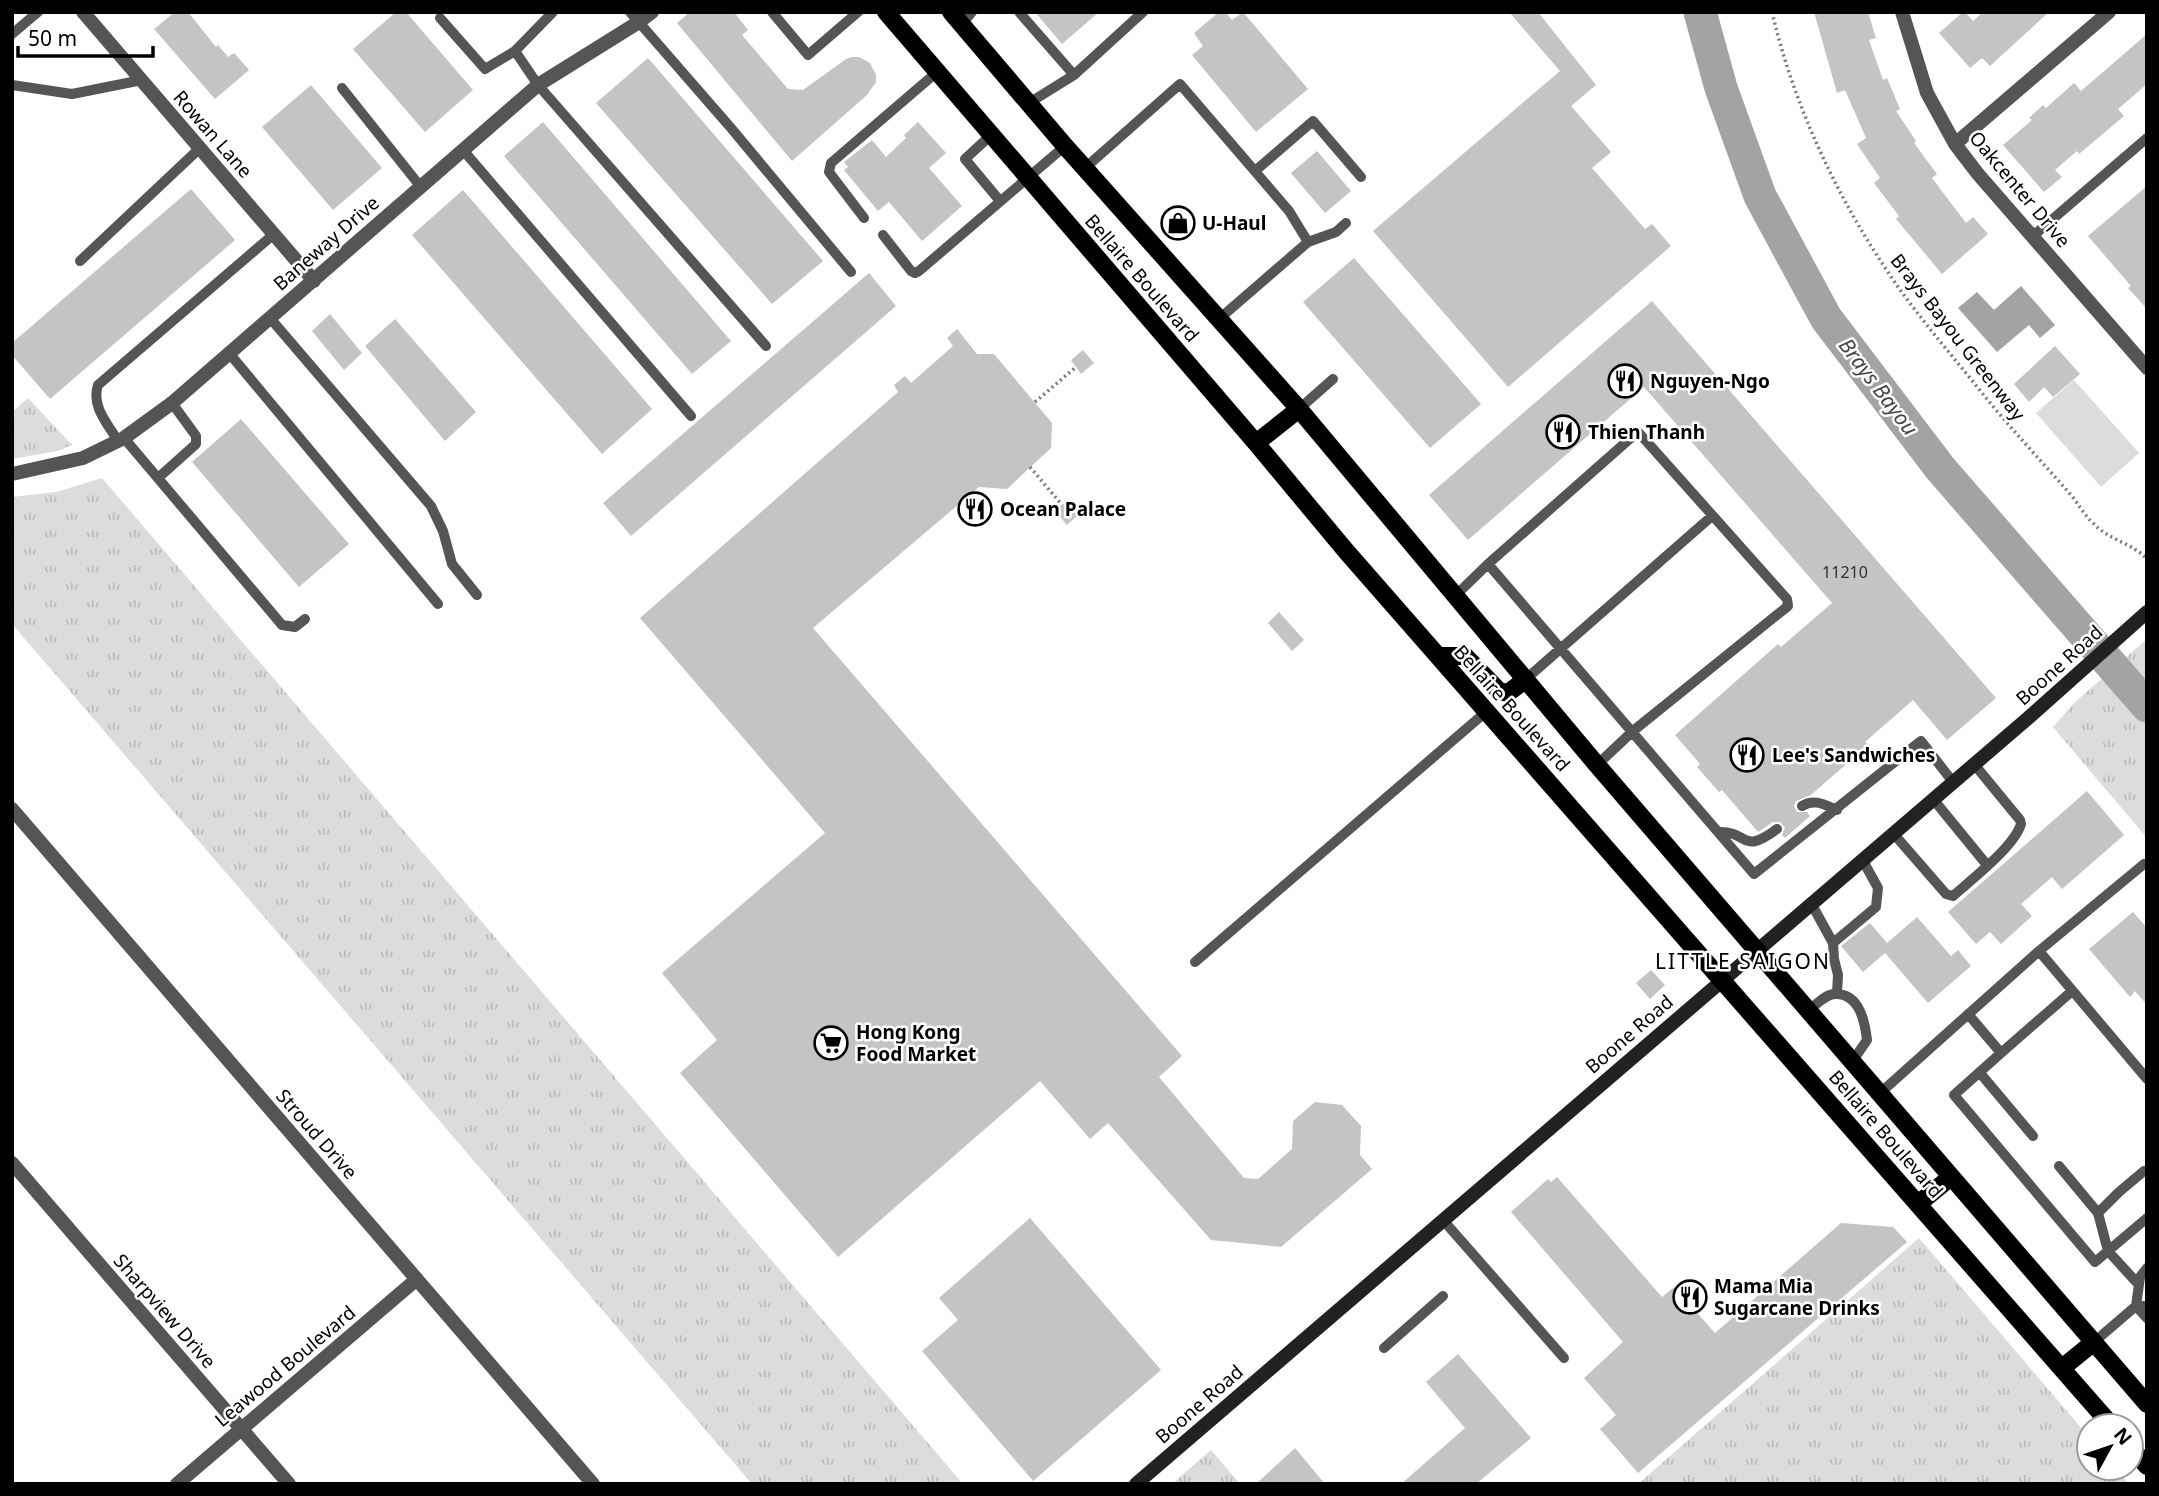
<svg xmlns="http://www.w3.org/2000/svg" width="2159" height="1496" font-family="'Noto Sans',sans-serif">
	<defs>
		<pattern id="grass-tufts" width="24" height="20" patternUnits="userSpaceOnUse" patternTransform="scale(1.75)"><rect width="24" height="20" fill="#dcdcdc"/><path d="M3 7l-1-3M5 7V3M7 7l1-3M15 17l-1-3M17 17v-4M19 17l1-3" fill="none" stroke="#bbb"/></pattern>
	</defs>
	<rect width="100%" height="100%" fill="#fff"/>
	<path fill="url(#grass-tufts)" d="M28,398L72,445L58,451L12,459V412Z
		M102,478L963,1484H752L12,624V497L56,492Z
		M2147,639V838L2053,727L2075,702Z
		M1919,1238L2089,1437V1468H2115L2129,1484H1638Z
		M1211,1450L1240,1484H1172Z"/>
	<path fill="#dcdcdc" d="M2074,380L2139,453L2101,487L2036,413Z"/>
	<path fill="#a3a3a3" d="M2021,286L2055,325L2040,338L2029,325L1997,352L1958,308L1977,292L1994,310Z"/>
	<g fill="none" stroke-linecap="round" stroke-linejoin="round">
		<path stroke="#a3a3a3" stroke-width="33" d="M1700,12L1721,88L1760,196L1826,318L1940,468L2147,706"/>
	</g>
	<path fill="#c4c4c4" d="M175,12H188L216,47L218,45L228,57L234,53L249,70L215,99L154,29Z
		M396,12H406L473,90L425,132L353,49Z
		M690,12H734L748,30L742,35L788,89L803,90L846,59L852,57H859L870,63L876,75V82L867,95L792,161L677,23Z
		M1035,12H1099L1062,44Z
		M1219,12H1225L1232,20L1243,12L1308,89L1256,132L1192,55L1203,46L1194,33Z
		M1509,12H1538L1596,85L1571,106L1611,152L1592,168L1645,229L1652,224L1671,246L1508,387L1373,231L1560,71Z
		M1814,12H1868L1876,38L1869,40L1883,80L1887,78L1900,109L1896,111L1916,141L1914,143L1937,174L1932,178L1966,223L1973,217L1988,234L1942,274L1896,219L1899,216L1874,183L1880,178L1857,144L1866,138L1845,90L1837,93Z
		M1963,12H1965L1973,21L1983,12H2049L1990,66L1982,58L1970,68L1939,33Z
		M2147,34V84L2118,109L2124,116L2079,154L2077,151L2055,170L2062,177L2044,192L2003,145L2032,120L2029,118L2043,105L2046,108L2074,83L2081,91Z
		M648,58L823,261L772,304L596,103Z
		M311,85L382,168L333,210L262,127Z
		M543,122L731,341L692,374L504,156Z
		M918,122L946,153L929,168L962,206L922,241L889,202L878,211L844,170L848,167L844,162L872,140L886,157L906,138L904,135Z
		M1317,151L1351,191L1325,213L1291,173Z
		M2147,186V309L2128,288L2131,286L2088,236Z
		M191,189L235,240L50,399L12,355V343Z
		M463,190L652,409L602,454L412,235Z
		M1354,258L1481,404L1430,448L1303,302Z
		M869,273L896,306L631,536L603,503Z
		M1652,301L1996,698L1947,740L1913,700L1865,742L1868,745L1811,795L1796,801L1794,806L1797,812H1807L1810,816L1785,838L1782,835L1785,828L1780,822H1773L1758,832L1722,790L1719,792L1697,767L1700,764L1675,735L1778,644L1781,647L1832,603L1644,387L1468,540L1429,495Z
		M330,314L362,353L344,370L312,331Z
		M395,319L476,412L445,441L365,346Z
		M957,329L977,354H994L1052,423L1051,448L1007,489L979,487L813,628L1182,1056L1159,1077L1244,1178L1258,1179L1292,1149L1293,1121L1315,1102L1342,1105L1361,1126L1360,1155L1372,1169L1281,1247L1211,1240L1108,1123L1090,1139L1040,1081L838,1257L680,1073L717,1040L662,973L825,833L640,618L898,392L894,385L905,376L911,383L953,346L947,338Z
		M2055,346L2080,374L2053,397L2044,387L2029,402L2014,384Z
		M1083,350L1094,363L1081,374L1071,360Z
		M241,419L349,544L299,587L192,462Z
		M1068,500L1079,514L1067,525L1055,511Z
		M1279,612L1304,640L1292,651L1268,623Z
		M2087,791L2124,835L2062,889L2052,877L2021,904L2032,916L2001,944L1990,932L1976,944L1948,912Z
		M2133,912L2147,928V1005L2135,991L2130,997L2089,949Z
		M1917,917L1951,956L1958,950L1971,966L1928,1003L1885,953L1863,972L1841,946L1870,923L1887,943Z
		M1651,970L1665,985L1650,999L1636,983Z
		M1557,1177L1662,1297L1674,1287L1715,1333L1841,1223L1893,1227L1907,1242L1638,1473L1600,1429L1616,1415L1584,1378L1623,1342L1511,1212L1548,1179L1551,1182Z
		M1030,1218L1161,1370L1033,1481L922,1351L958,1320L939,1298Z
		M1458,1354L1531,1438L1476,1484H1401L1465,1428L1426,1382Z
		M1295,1448L1325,1484H1256Z"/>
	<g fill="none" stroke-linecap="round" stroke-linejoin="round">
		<path stroke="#777" stroke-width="3.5" stroke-dasharray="2 3.5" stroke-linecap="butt" d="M1772,12C1795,111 1842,208 1901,291C1928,328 1958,363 1987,399C2014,432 2043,463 2071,495C2079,505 2085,516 2094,524C2109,540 2132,543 2147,559
			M1035,402L1076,367
			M1030,467L1062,505"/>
		<path stroke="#555" stroke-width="10" d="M630,12L731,128L851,272
			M772,12L808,55L858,12
			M1019,12L1074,75
			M440,18L485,69L515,51L553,12
			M961,25L972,12
			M12,34L38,12
			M515,51L538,85L766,346
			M12,85L72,94L142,80
			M342,88L420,186
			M1029,103L1074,75L1143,12
			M991,135L965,159L1000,201
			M463,150L691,416
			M1085,168L1180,84L1289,211L1308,242L1219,319
			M1255,171L1313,121L1361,177
			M864,218L829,172L831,163L937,72
			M883,235L911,271L915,273L919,271L1065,146
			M2033,236L2147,138
			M1308,242L1336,232L1346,223
			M80,261L200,148
			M270,318L431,506L443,531L452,564L477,595
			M229,353L438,604
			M1299,409L1333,379
			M124,438L282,625L295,627L305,619
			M118,441C107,423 91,406 98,385L274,234
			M158,478L196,444V436L172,403
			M1488,564L1754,874L1921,741L1953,782
			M1456,595L1488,564L1633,436L1639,433L1787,599L1788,606L1633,731L1597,765
			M1526,679L1712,516
			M1933,799L1987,865
			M1802,806C1814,798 1825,805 1837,810
			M1719,832C1749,831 1741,856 1777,829
			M1893,833L1946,894L1953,896C1971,880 2014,847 2021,824L2020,820L1974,764
			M1811,903L1833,943L1834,959L1838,975L1837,993
			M1833,943L1876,907L1878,888L1862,859
			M2039,951L2144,864
			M1195,962L1487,711
			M1808,1011C1816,1005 1826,993 1836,994C1860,994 1865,1023 1867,1040L1852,1062
			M1968,1014L2001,1053L2071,992
			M2001,1053L1954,1095L2095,1262L2147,1218
			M1980,1073L2033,1136
			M1879,1094L2039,951L2147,1079
			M2059,1166L2098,1213
			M1443,1220L1564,1358
			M2147,1268L2140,1277L2136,1306L2147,1318
			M2139,1285L2108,1251L2098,1213L2119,1192L2144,1171
			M2094,1342L2136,1306H2147
			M1384,1348L1443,1296"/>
		<path stroke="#555" stroke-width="14" d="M83,12L314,281
			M1902,12L1927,93L1955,144L1978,174L2147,368
			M1955,144L2109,12
			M12,474L83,458L124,438L172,403L538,85L639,22L652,12
			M12,809L593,1484
			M12,1163L289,1484
			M177,1484L417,1279"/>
		<path stroke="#222" stroke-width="14" d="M1136,1484L2027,719L2147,612"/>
		<path stroke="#000" stroke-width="18" d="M886,12L1256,443L1346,551L2112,1426
			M951,12L1065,146L1299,409L1597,765L2147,1404
			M1256,443L1299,409
			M1438,656H1465L1499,691L1508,693L1526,679
			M1918,1204L1951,1177
			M2062,1368L2094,1342
			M2131,1448L2147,1466"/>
	</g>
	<defs>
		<symbol id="shop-ring" viewBox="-11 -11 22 22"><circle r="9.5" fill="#fff" stroke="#000" stroke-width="1.5"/><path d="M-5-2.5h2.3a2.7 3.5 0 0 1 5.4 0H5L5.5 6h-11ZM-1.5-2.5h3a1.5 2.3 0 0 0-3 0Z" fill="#000"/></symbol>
		<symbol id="restaurant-ring" viewBox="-11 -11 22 22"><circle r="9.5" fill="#fff" stroke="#000" stroke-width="1.5"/><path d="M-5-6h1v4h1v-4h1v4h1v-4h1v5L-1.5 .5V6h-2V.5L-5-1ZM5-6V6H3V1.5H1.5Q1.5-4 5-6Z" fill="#000"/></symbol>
		<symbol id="supermarket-ring" viewBox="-11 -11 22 22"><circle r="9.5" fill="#fff" stroke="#000" stroke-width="1.5"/><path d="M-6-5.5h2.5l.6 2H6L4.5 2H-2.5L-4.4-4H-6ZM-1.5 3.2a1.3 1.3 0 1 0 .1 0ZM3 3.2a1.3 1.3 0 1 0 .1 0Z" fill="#000"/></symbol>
	</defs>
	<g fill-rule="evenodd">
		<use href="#shop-ring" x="1159" y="204" width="38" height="38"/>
		<use href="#restaurant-ring" x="1606" y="362" width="38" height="38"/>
		<use href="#restaurant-ring" x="1544" y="413" width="38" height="38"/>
		<use href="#restaurant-ring" x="956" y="490" width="38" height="38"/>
		<use href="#restaurant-ring" x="1728" y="736" width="38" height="38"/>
		<use href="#supermarket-ring" x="812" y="1024" width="38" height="38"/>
		<use href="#restaurant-ring" x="1671" y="1278" width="38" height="38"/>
	</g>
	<g text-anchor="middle" stroke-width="5" stroke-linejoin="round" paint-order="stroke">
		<g font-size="16" fill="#313131">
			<text x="1845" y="578">11210</text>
		</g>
		<g font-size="19" fill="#000" stroke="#fff">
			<text transform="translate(213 134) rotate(49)" y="7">Rowan Lane</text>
			<text transform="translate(2020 189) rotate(50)" y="7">Oakcenter Drive</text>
			<text transform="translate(326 243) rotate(-41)" y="7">Baneway Drive</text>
			<text transform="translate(1142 278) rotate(49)" y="7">Bellaire Boulevard</text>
			<text transform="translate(1958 337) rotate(52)" y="7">Brays Bayou Greenway</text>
			<text transform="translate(2059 665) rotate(-42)" y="7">Boone Road</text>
			<text transform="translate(1512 708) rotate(48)" y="7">Bellaire Boulevard</text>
			<text transform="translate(1629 1034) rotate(-41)" y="7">Boone Road</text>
			<text transform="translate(317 1134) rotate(49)" y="7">Stroud Drive</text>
			<text transform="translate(1886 1134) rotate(49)" y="7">Bellaire Boulevard</text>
			<text transform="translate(165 1311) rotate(49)" y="7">Sharpview Drive</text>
			<text transform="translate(285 1366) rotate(-40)" y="7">Leawood Boulevard</text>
			<text transform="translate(1199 1404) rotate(-41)" y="7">Boone Road</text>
		</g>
		<g font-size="19" font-weight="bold" fill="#000" stroke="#fff" text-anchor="start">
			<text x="1202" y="230">U-Haul</text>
			<text x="1650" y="388">Nguyen-Ngo</text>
			<text x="1588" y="439">Thien Thanh</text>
			<text x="1000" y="516">Ocean Palace</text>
			<text x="1772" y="762">Lee's Sandwiches</text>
			<text x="856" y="1039">Hong Kong<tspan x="856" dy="22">Food Market</tspan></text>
			<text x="1714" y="1293">Mama Mia<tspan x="1714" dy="22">Sugarcane Drinks</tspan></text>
		</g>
		<g font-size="21" font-style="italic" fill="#444" stroke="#fff">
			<text transform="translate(1878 387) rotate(53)" y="7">Brays Bayou</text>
		</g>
		<g font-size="21" letter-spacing="2" fill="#000" stroke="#fff">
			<text x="1743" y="969">LITTLE SAIGON</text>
		</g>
	</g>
	<rect width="2159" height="1496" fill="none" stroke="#000000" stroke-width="28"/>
	<g transform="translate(2110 1447) rotate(50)"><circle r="33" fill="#ffffff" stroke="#999999" stroke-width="2"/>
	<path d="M0-5L12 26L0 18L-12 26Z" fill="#000000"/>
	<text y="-10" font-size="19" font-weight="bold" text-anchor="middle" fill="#000000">N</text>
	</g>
	<path d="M18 46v10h135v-10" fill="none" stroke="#000000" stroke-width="3.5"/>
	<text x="28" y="46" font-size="21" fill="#000000" stroke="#ffffff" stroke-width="5" paint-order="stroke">50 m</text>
</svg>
